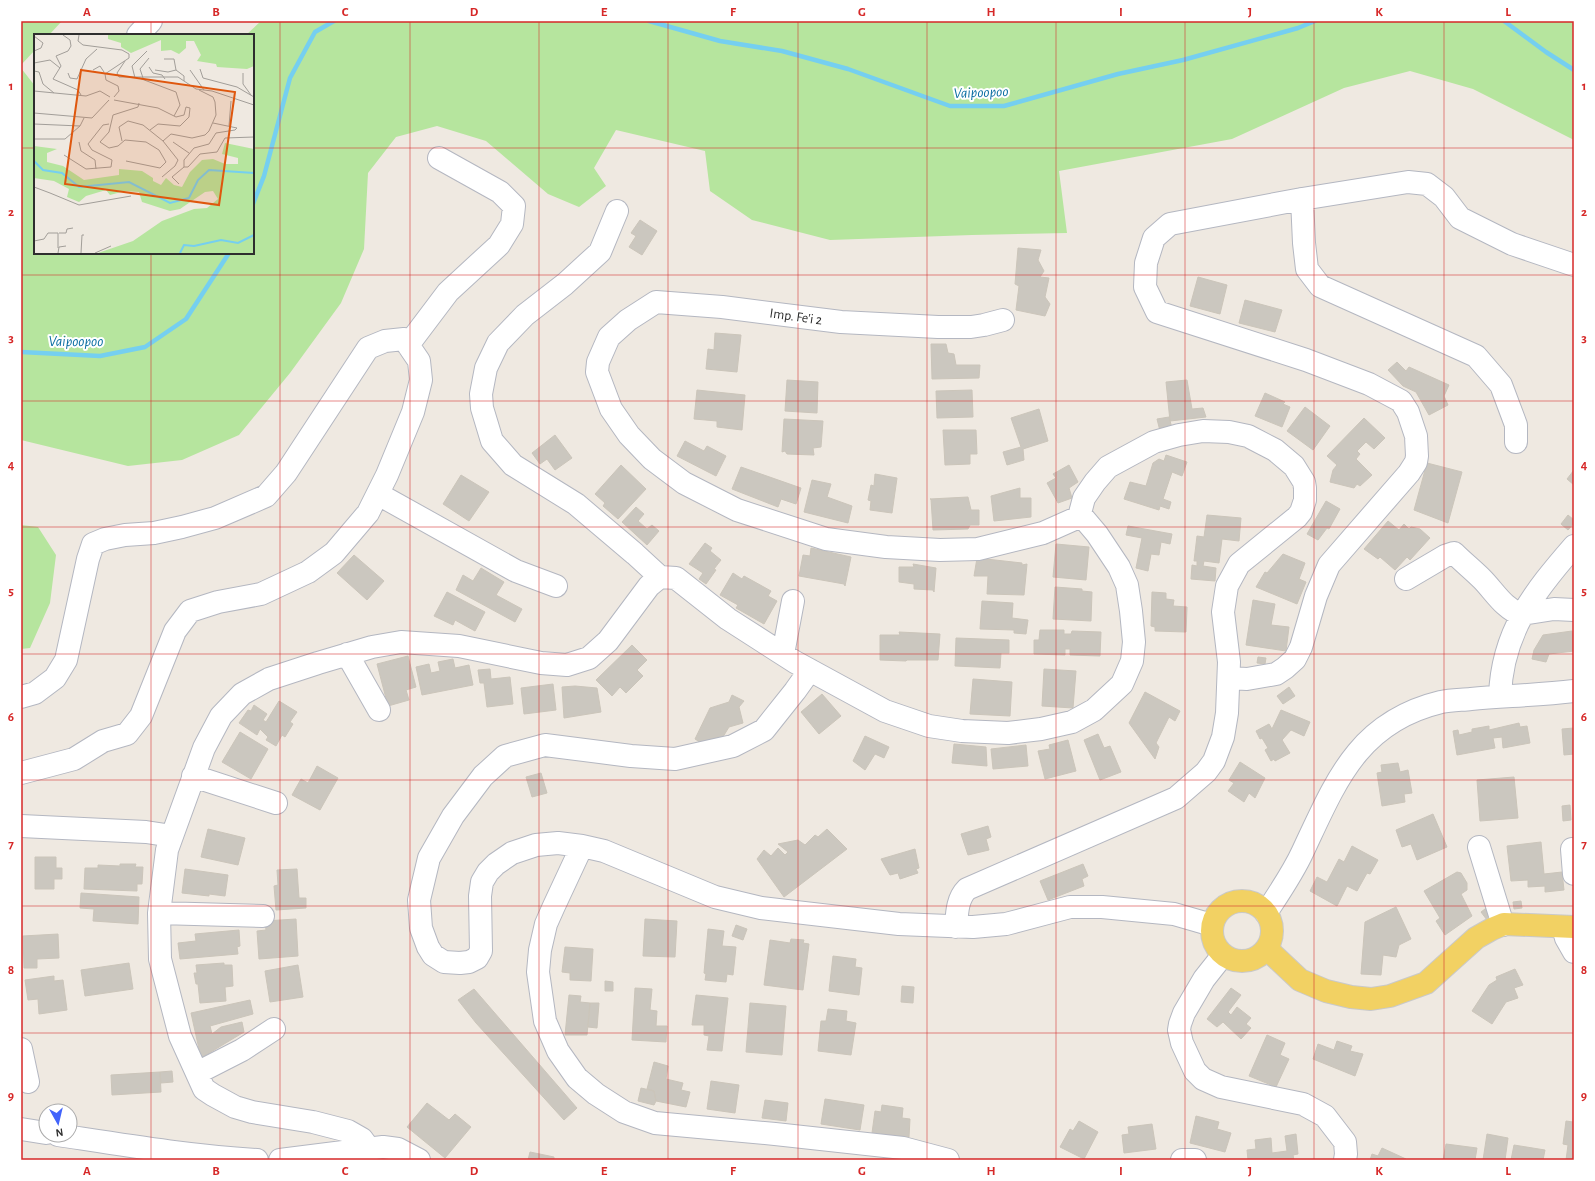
<svg xmlns="http://www.w3.org/2000/svg" width="1595" height="1181" font-family="'Alegreya Sans',sans-serif">
	<rect width="100%" height="100%" fill="#efe9e1"/>
	<path fill="#b6e59e" d="M21,21H62L49,35H35V50L21,65Z
		M261,21H1574V140L1473,89L1410,71L1344,88L1232,139L1059,171L1067,233L972,235L830,240L752,220L710,191L705,151L616,130L594,168L606,186L579,207L548,194L486,141L437,126L396,137L368,173L364,249L341,303L290,373L239,435L182,460L128,466L21,440V68L35,86V253H253V35H246Z
		M21,525L38,527L56,555L50,603L30,648L21,649Z"/>
	<g fill="none" stroke-linecap="round" stroke-linejoin="round">
		<path stroke="#75cff0" stroke-width="4.5" d="M649,21L720,41L782,51L848,69L950,106H1004L1118,74L1183,60L1298,28L1315,21
			M1504,21L1546,52L1574,70
			M253,204L264,176L290,78L315,32L334,21
			M21,352L100,356L145,347L186,319L229,253"/>
	</g>
	<path fill="#cbc7bf" stroke="#cbc5ba" d="M640,220L657,231L642,255L629,247L636,236L631,233Z
		M1018,248L1041,250L1038,260L1044,271L1040,277L1049,278L1045,297L1050,304L1045,316L1016,310L1019,286L1015,284Z
		M1198,277L1227,285L1220,314L1190,306Z
		M1245,300L1282,310L1275,332L1239,323Z
		M715,333L741,335L737,372L706,369L708,349L714,350Z
		M931,344H946L948,353L954,354L956,365H980L979,378L932,379Z
		M1397,362L1406,371L1409,367L1449,385L1444,396L1448,405L1429,415L1416,392L1403,386L1388,370Z
		M787,380L818,382L817,413L785,411Z
		M1187,380L1192,409L1203,408L1206,417L1170,421L1166,382Z
		M697,390L745,395L742,430L717,427V421L694,419Z
		M972,390L973,417L937,418L936,391Z
		M1265,393L1285,402L1283,404L1290,407L1282,427L1255,416Z
		M1305,407L1330,426L1313,450L1287,431Z
		M1039,409L1048,441L1023,449L1024,460L1007,465L1003,452L1021,447L1011,418Z
		M1169,417L1172,428L1160,431L1157,419Z
		M1364,418L1385,438L1374,449L1366,442L1357,451L1360,454L1356,459L1372,475L1360,486L1357,484L1354,488L1330,482L1333,470L1337,465L1327,456Z
		M784,419L823,421L821,447L813,448L814,455L787,454L785,451L782,452Z
		M943,430H976L977,454H970V464L945,465Z
		M555,435L572,458L555,470L547,459L540,464L532,453Z
		M685,441L704,451L707,446L726,456L716,476L677,456Z
		M1166,455L1187,462L1182,476L1172,472L1163,499L1171,502L1169,509L1160,506L1159,510L1124,499L1130,482L1146,486L1153,463L1159,459L1164,461Z
		M1427,463L1462,472L1448,523L1414,510Z
		M621,465L646,489L618,519L603,506L605,503L595,494Z
		M1069,465L1078,482L1069,488L1072,498L1058,503L1047,483L1056,478L1053,474Z
		M741,467L801,488L796,504L781,499L778,507L732,489Z
		M1574,470V485L1567,479Z
		M875,474L897,478L892,513L870,510L871,501L868,500L871,485L874,486Z
		M461,475L489,492L469,521L443,504Z
		M812,480L831,484L827,497L852,506L848,523L804,512Z
		M1020,488V498H1031V517L994,521L991,496Z
		M968,497L971,510H979V525H970L968,529L933,530L931,499H930Z
		M1326,501L1340,509L1329,529L1327,528L1318,540L1307,534Z
		M636,507L644,514L638,521L647,529L652,525L659,531L647,545L622,522Z
		M1207,515L1241,518L1239,541L1222,539L1219,563L1204,561L1203,566L1216,568L1215,581L1191,579L1192,565L1197,566V561H1194L1197,536L1204,537Z
		M1568,515L1574,520V523L1568,530L1561,524Z
		M1388,521L1399,530L1404,524L1409,529L1411,527L1420,529L1430,538L1410,560L1407,557L1395,570L1380,557L1378,559L1364,549Z
		M1128,526L1172,534L1170,544L1161,542L1159,555L1151,554L1148,571L1136,568L1142,538L1126,535Z
		M705,543L712,548L710,551L721,560L714,569L716,570L706,584L699,579L703,573L689,564Z
		M1056,544L1089,547L1086,580L1053,577Z
		M811,548L851,557L845,586L844,584L799,576L803,555L810,556Z
		M1283,554L1305,563L1299,579L1306,582L1297,604L1256,587L1265,572L1267,573Z
		M354,555L384,581L367,600L337,573Z
		M977,558L1022,563V565L1027,564L1024,595L987,594L988,576H974Z
		M913,564L936,568L934,592L933,590L914,589V584L899,582V567H914Z
		M481,568L504,582L496,595L522,609L515,622L456,590L463,575L473,581Z
		M733,573L742,579L744,576L771,591L768,596L777,601L764,624L736,608L738,605L720,595Z
		M1055,587L1082,589V591L1092,592L1091,621L1053,619Z
		M447,592L485,612L475,631L455,620L453,625L434,616Z
		M1152,592L1166,593V599L1174,600L1173,606L1187,607L1186,632L1155,631V627L1151,626Z
		M1253,600L1275,604L1271,625L1289,627L1286,651L1246,645Z
		M982,601L1013,603L1012,618L1028,620L1026,634L1014,633V630L980,629Z
		M1040,630H1064V634H1071L1072,631L1101,632L1100,656L1070,655V649H1065V655L1034,654V640H1039Z
		M1572,631L1574,651L1549,654L1546,662L1532,659L1534,650L1543,635Z
		M899,632L940,634L938,660H907L906,661L880,660V635H900Z
		M956,638L1009,640V653H1001L1000,668L955,666Z
		M632,645L647,660L637,670L643,676L626,693L620,687L612,696L596,680Z
		M408,656L416,687L406,690L409,700L388,706L377,664Z
		M1258,657L1266,658L1265,664L1257,663Z
		M453,659L455,668L469,665L473,685L422,695L416,667L429,664L431,673L440,671L438,662Z
		M490,669L491,679L510,677L513,704L487,707L484,683H480L478,670Z
		M1044,669L1076,671L1073,708L1042,706Z
		M973,679L1012,682L1010,716L970,714Z
		M553,684L556,710L524,714L521,688Z
		M575,686L597,688L601,712L564,718L562,687Z
		M1289,687L1295,696L1283,704L1277,696Z
		M1145,692L1180,711L1175,721L1169,717L1156,743L1159,747L1155,759L1129,723Z
		M822,694L841,716L819,734L801,712Z
		M732,695L744,701L739,707L743,723L729,727L721,740L717,737L712,745L706,746L695,739L710,708L729,702Z
		M279,701L297,712L290,722L293,724L285,737L282,735L276,746L266,740L268,737L260,729L257,735L239,723L248,710L251,711L254,705L267,714L263,720L266,722Z
		M1281,710L1310,722L1304,736L1291,730L1282,740L1290,753L1275,761L1274,759L1271,761L1265,750L1268,748L1262,738L1260,739L1256,731L1269,724L1272,729Z
		M1519,723L1520,727L1527,726L1530,743L1503,748L1502,737L1493,738L1495,748L1457,755L1453,731L1458,730L1459,735L1472,732V729L1489,726V730Z
		M1574,728V754L1564,755L1562,729Z
		M240,732L268,749L251,779L222,762Z
		M1098,734L1104,748L1110,746L1121,772L1100,780L1084,740Z
		M865,736L889,747L884,758L875,754L865,770L853,761Z
		M1068,740L1076,771L1045,779L1038,751L1050,749L1049,745Z
		M954,744L986,747L987,766L952,763Z
		M1026,745L1028,766L993,769L991,749Z
		M1240,762L1265,778L1255,798L1249,793L1244,802L1228,791L1234,783L1229,780Z
		M1398,763L1400,772L1408,770L1412,793L1404,794L1405,802L1382,806L1377,773L1382,772L1381,765Z
		M317,766L338,778L320,810L292,795L301,779L308,783Z
		M541,773L547,793L532,797L526,777Z
		M1514,777L1518,818L1480,821L1477,780Z
		M1570,805L1571,820L1563,821L1562,806Z
		M1433,814L1447,847L1417,860L1411,844L1402,847L1396,830Z
		M988,826L991,837L986,839L989,850L968,855L961,834Z
		M208,829L245,838L238,865L201,857Z
		M827,829L847,849L784,897L757,859L764,850L771,856L778,848L785,855L788,852L778,844L798,840L805,845L815,835L818,837Z
		M1541,842L1544,874L1562,872L1564,890L1545,892V886L1528,887V880L1511,881L1507,846Z
		M1352,846L1378,860L1370,874L1367,873L1357,891L1347,886L1337,906L1310,891L1317,877L1327,882L1339,859L1344,862Z
		M915,849L919,868L916,869L918,873L900,879L898,873L890,875L881,859Z
		M35,857H56V868H62V879H54V889H35Z
		M120,864H136L135,867H143L142,884H137V891L84,889L85,868H98V865L120,866Z
		M1083,864L1088,876L1082,879L1084,886L1048,900L1040,881Z
		M185,869L228,875L225,896L209,894V896L182,893Z
		M297,869L299,898H306V908L276,910L274,886L278,885L277,870Z
		M1457,872L1461,873L1467,883V890L1461,894L1472,916L1445,935L1436,921L1440,918L1424,891Z
		M81,893L139,897L138,924L93,921L94,909L80,908Z
		M1521,901L1522,908L1514,909L1513,902Z
		M1489,906L1495,915L1487,920L1481,912Z
		M1396,907L1411,939L1399,945L1396,957L1383,955L1381,975L1361,974L1365,922Z
		M296,919L298,956L259,959L257,931L266,930L265,921Z
		M645,919L677,921L675,957L643,956Z
		M736,925L747,929L743,940L732,936Z
		M708,929L724,931L722,946L736,947L733,975L727,974L726,982L705,980L706,974L704,973Z
		M239,930L240,946L237,947L238,954L180,959L178,943L196,941L195,934Z
		M58,934L59,958L37,959V968H24L23,936Z
		M791,939L804,940L803,943L809,944L803,990L764,985L770,940L790,943Z
		M565,947L593,949L591,981L570,980V973L562,972Z
		M833,956L856,959L855,967L862,968L859,995L829,991Z
		M129,963L133,989L85,996L81,970Z
		M224,963V965H232L233,986L225,987L226,1001L200,1003L198,984H196L194,973H197L196,965Z
		M298,965L303,997L270,1002L265,971Z
		M1515,969L1523,985L1514,988L1518,998L1506,1002L1492,1024L1472,1011L1489,985L1497,980L1496,977Z
		M54,976V981L63,980L67,1010L39,1014L38,999L28,1000L25,980Z
		M605,981L613,982V991H605Z
		M902,986L914,987L913,1003L901,1002Z
		M635,988L652,989L650,1010L657,1011L656,1026H667L666,1042L632,1040Z
		M1231,988L1241,995L1228,1012L1231,1015L1237,1007L1251,1018L1246,1024L1251,1028L1241,1039L1223,1022L1217,1027L1207,1019Z
		M474,989L577,1108L564,1120L476,1023L458,1000Z
		M569,995L581,996L580,1002L590,1003L587,1035H565Z
		M696,995L728,998L722,1051L707,1050L709,1036L704,1035V1025H692Z
		M250,1000L253,1014L210,1026L212,1034L221,1027L242,1022L244,1032L201,1058L191,1013Z
		M590,1003H599L597,1028L588,1027Z
		M750,1003L786,1006L782,1055L746,1052Z
		M828,1009L847,1011L846,1021L856,1023L851,1055L818,1051L821,1021H826Z
		M1267,1035L1285,1043L1280,1055L1289,1059L1276,1087L1249,1076Z
		M1337,1041L1352,1046L1350,1051L1363,1054L1355,1076L1313,1059L1318,1044L1334,1050Z
		M654,1062L668,1066L666,1079L683,1083L681,1090L690,1092L686,1107L656,1101L654,1091L647,1089Z
		M172,1071L173,1082L161,1083L160,1072Z
		M160,1072L161,1092L112,1095L111,1075Z
		M711,1081L739,1085L735,1113L707,1109Z
		M641,1088L654,1091L656,1101L654,1105L638,1101Z
		M825,1099L864,1105L860,1130L821,1124Z
		M765,1100L788,1103L786,1121L762,1118Z
		M427,1103L449,1120L455,1114L471,1127L445,1158L407,1127Z
		M882,1105L903,1108L902,1118L910,1119L909,1137L872,1133L875,1111L881,1112Z
		M1574,1112V1160H1566L1568,1145L1563,1144L1566,1121L1573,1122Z
		M1196,1116L1219,1122L1217,1129L1231,1133L1225,1152L1190,1143Z
		M1079,1121L1098,1132L1084,1159L1060,1147L1070,1129L1073,1131Z
		M1152,1124L1156,1149L1124,1153L1122,1135L1129,1134L1128,1127Z
		M1296,1134L1298,1154L1293,1155L1294,1160H1245H1248L1247,1150L1256,1149L1255,1140L1271,1138L1272,1153L1287,1151L1285,1136Z
		M1487,1134L1508,1138L1505,1160H1483Z
		M1446,1144L1477,1148L1475,1160H1443Z
		M1514,1145L1545,1150L1543,1160H1511Z
		M1382,1148L1406,1159V1160H1370L1372,1154L1378,1156Z
		M530,1152L554,1157V1160H528Z"/>
	<g fill="none" stroke-linecap="round" stroke-linejoin="round">
		<defs>
			<path id="minor" d="M138,35L151,21
				M1302,199L1304,243L1307,269L1320,286L1476,356L1501,385L1516,425V442
				M617,211L600,252L565,284L525,315L498,343L486,368L481,394L482,408L492,441L513,465L576,504L635,554L660,577L676,578L728,619L795,662L885,711L929,726L962,731L1008,733L1041,729L1072,722L1094,710L1122,684L1132,661L1134,642L1131,611L1127,585L1119,567L1097,534L1080,514
				M408,345L448,292L499,245L512,224L514,206L500,192L439,158
				M378,494L516,571L556,586
				M1406,579L1445,556L1454,553C1463,562 1473,570 1482,579C1494,591 1504,609 1522,615
				M1522,614L1554,609L1574,610
				M347,654L379,710
				M783,654L793,601
				M810,670L795,691L764,730L733,746L675,759L631,756L545,745L505,756L483,776L453,816L429,858L419,900L421,928L428,947L433,955L444,962L460,963L469,962L477,958L481,951L480,896L482,882L488,872L496,864L512,853L536,845L558,843L582,846L604,851L715,897L761,908L899,924L973,927L1006,924L1070,907H1102L1174,914L1212,925
				M1229,678L1247,679L1276,674L1285,668L1295,659L1301,647L1316,596L1329,565L1409,473L1416,462L1417,456L1416,436L1408,412L1401,401L1369,384L1306,360L1157,312L1145,287L1146,263L1154,238L1170,224L1302,199L1408,182L1427,184L1444,197L1460,218L1512,244L1574,265
				M1500,696C1502,632 1534,592 1574,546
				M21,697L35,693L55,678L66,660L88,559L93,544L105,539L125,535L154,533L182,527L215,518L266,496L286,473L368,348L385,341L404,339L419,361L421,380L413,412L387,475L368,513L334,553L308,572L261,594L218,602L190,611L175,631L141,716L127,734L103,741L74,759L21,773
				M193,776L276,803
				M21,826L146,832L172,836
				M582,846L554,906L546,924L540,950L538,972L545,1021L558,1051L577,1078L596,1094L624,1112L655,1123L775,1134L903,1148L948,1160
				M1479,847L1503,925
				M1572,849L1574,874
				M159,913L263,916
				M1266,913C1279,893 1293,873 1303,851C1336,781 1358,722 1441,702C1451,700 1462,700 1471,699C1506,696 1540,695 1574,691
				M956,927C957,913 957,899 967,889L1176,798L1206,772L1214,761L1223,737L1227,713L1229,662L1223,612L1227,586L1239,564L1297,517L1301,512L1305,500V488L1304,482L1294,466L1275,450L1248,436L1229,432L1203,431L1179,435L1154,442L1108,467L1095,482L1084,498L1079,517L1043,533L978,549L940,550L886,547L826,539L737,510L684,483L652,459L629,435L611,409L597,372L598,362L609,337L628,320L656,302L722,307L841,322L938,327H971L984,325L1003,320
				M1563,927L1566,938L1574,952
				M1223,955L1204,979L1184,1013L1180,1024L1179,1030L1182,1043L1195,1071L1203,1079L1221,1087L1303,1104L1325,1116L1345,1142L1346,1154L1345,1160
				M21,1049L28,1082
				M197,1073L242,1050L274,1029
				M21,1129L46,1133
				M58,1135C124,1145 190,1156 257,1160
				M370,1150L362,1139L348,1131L313,1122L252,1112L235,1107L213,1095L204,1089L180,1036L160,959L159,913L167,850L204,748L221,716L242,694L269,679L318,663L372,647L401,642L459,646L541,663L567,665L589,658L608,641L649,586L660,577
				M280,1160L383,1147L398,1149L419,1160
				M1182,1160H1195"/>
			<path id="major" d="M1212 931a30 30 0 1 1 60 0a30 30 0 1 1-60 0Z
				M1267,949L1300,980L1326,991L1351,997L1371,999L1390,996L1426,983L1476,938L1492,929L1504,924L1574,927"/>
		</defs>
		<use href="#minor" stroke="#b4b7c1" stroke-width="24"/>
		<use href="#major" stroke="#c9c9c9" stroke-width="24"/>
		<use href="#minor" stroke="#fff" stroke-width="22"/>
		<use href="#major" stroke="#f2d163" stroke-width="22"/>
	</g>
	<path fill="none" stroke="#d62828" stroke-width="1" stroke-opacity="0.55" d="M151,21V35M280,21V1160M410,21V1160M539,21V1160M668,21V1160M798,21V1160M927,21V1160M1056,21V1160M1185,21V1160M1314,21V1160M1444,21V1160M21,148H35M253,148H1574M151,253V1160M21,275H1574M21,401H1574M21,527H1574M21,654H1574M21,780H1574M21,906H1574M21,1033H1574"/>
	<g text-anchor="middle" stroke-width="4" stroke-linejoin="round" paint-order="stroke">
		<g font-size="14" fill="#2e2e2e" stroke="#fff">
			<text transform="translate(796 316) rotate(8)" y="5">Imp. Fe'i 2</text>
		</g>
		<g font-size="15" font-style="italic" fill="#0d6fa3" stroke="#fff">
			<text transform="translate(981 92) rotate(-2)" y="5">Vaipoopoo</text>
			<text x="76" y="346">Vaipoopoo</text>
		</g>
	</g>
	<g transform="translate(34 34)">
		<rect width="220" height="220" fill="#efe9e1"/>
		<path d="M74,1H220V32L213,35L183,33L182,30L163,27L167,21L160,7H152V14L145,20L137,16L127,17V6L97,19L87,13V9L74,5ZM191,109L220,115V219H64L99,207L128,187L160,175L173,174L184,165L179,157L171,158L146,175L136,177L108,168L105,158L91,157L76,161L72,156L52,162L45,168L33,163L35,155L20,147L0,144V112L23,115L13,119V128L29,132L50,146L85,141V135L108,137L119,144V147L127,151L132,144L140,151L148,153L156,138L168,126L179,125L191,130H204V124L188,120Z" fill="#b6e59e"/>
		<path fill="none" stroke="#75cff0" stroke-width="2" d="M0,127L9,136L28,139L45,153L95,148L136,169L155,164L164,146L175,136L220,139M146,219L150,211L160,212L187,206L204,209L220,201"/>
		<path fill="none" stroke="#a29e99" stroke-width="1" d="M29,1L36,6L37,12L34,17L22,22L27,32L19,45L44,56L47,61M45,1L44,7L49,11L88,16L95,20V24L71,40L72,46L84,52L85,57L80,63M0,2L9,9L7,14L0,17M130,25H140L142,36M91,27L83,39L85,43H144L162,55L178,57L220,71M0,29L16,26L26,34M115,33L119,39L128,41L131,45M166,35L169,44L203,53L220,63M59,36L66,32L70,38M121,36L134,38L142,36M142,36L150,42V47M156,36L170,56M0,37L5,38L9,50L20,59M34,39L36,44L43,45L52,25L63,15M209,39V50L217,61M101,44L98,32L113,17M105,44L142,58L146,71L140,82M109,44L106,35L115,24M0,57L52,62L66,57L76,63M80,66L124,74L142,83L150,81L152,73L156,74L155,83L146,92L124,90L116,96M0,79L58,84L75,66M179,89L203,94L201,96L182,99L175,110L160,114L150,126V133H154L166,120L183,118L191,104L220,103M0,90L46,92M195,92L197,67M0,105H31L46,92L50,84M88,107L85,93L94,87L109,91L129,107L144,126L141,132L128,143M129,107L137,100L158,104L171,101L175,97L182,81L181,68L179,63L165,56M45,108L47,117L61,126L62,135M139,108L155,119M30,121L52,135L77,133L78,126L58,116L54,110L69,91L75,90M92,127L126,134L132,128L125,116L112,108L91,106L84,112L75,114L66,108L75,98L79,81L104,73L105,69M145,150L138,143L150,133M0,153L16,159M16,159L45,171L97,162M25,199H32L33,195L39,194M0,207L10,205L14,199H24V214M24,219L25,213L32,212M47,219L48,201H50M61,219L77,212"/>
		<path fill="#df570e" fill-opacity="0.15" stroke="#df570e" stroke-width="2" d="M47,36L201,58L185,171L31,150Z"/>
		<rect width="220" height="220" fill="none" stroke="#2e2e2e" stroke-width="2"/>
	</g>
	<rect width="1595" height="1181" fill="none" stroke="#ffffff" stroke-width="44"/>
	<g transform="translate(58 1123) rotate(172)"><circle r="19" fill="#ffffff" stroke="#ababab"/>
	<path d="M0-3L7 15L0 10L-7 15Z" fill="#4264fb"/>
	<text y="-6" font-size="11" font-weight="bold" text-anchor="middle" fill="#2e2e2e">N</text>
	</g>
	<rect x="22" y="22" width="1551" height="1137" fill="none" stroke="#d62828" stroke-width="1.5"/>
	<g font-size="13" text-anchor="middle" font-weight="bold" fill="#d62828">
		<text x="87" y="16">A</text>
		<text x="216" y="16">B</text>
		<text x="345" y="16">C</text>
		<text x="474" y="16">D</text>
		<text x="604" y="16">E</text>
		<text x="733" y="16">F</text>
		<text x="862" y="16">G</text>
		<text x="991" y="16">H</text>
		<text x="1121" y="16">I</text>
		<text x="1250" y="16">J</text>
		<text x="1379" y="16">K</text>
		<text x="1508" y="16">L</text>
		<text x="11" y="90">1</text>
		<text x="1584" y="90">1</text>
		<text x="11" y="216">2</text>
		<text x="1584" y="216">2</text>
		<text x="11" y="342">3</text>
		<text x="1584" y="342">3</text>
		<text x="11" y="469">4</text>
		<text x="1584" y="469">4</text>
		<text x="11" y="595">5</text>
		<text x="1584" y="595">5</text>
		<text x="11" y="721">6</text>
		<text x="1584" y="721">6</text>
		<text x="11" y="848">7</text>
		<text x="1584" y="848">7</text>
		<text x="11" y="974">8</text>
		<text x="1584" y="974">8</text>
		<text x="11" y="1100">9</text>
		<text x="1584" y="1100">9</text>
		<text x="87" y="1175">A</text>
		<text x="216" y="1175">B</text>
		<text x="345" y="1175">C</text>
		<text x="474" y="1175">D</text>
		<text x="604" y="1175">E</text>
		<text x="733" y="1175">F</text>
		<text x="862" y="1175">G</text>
		<text x="991" y="1175">H</text>
		<text x="1121" y="1175">I</text>
		<text x="1250" y="1175">J</text>
		<text x="1379" y="1175">K</text>
		<text x="1508" y="1175">L</text>
	</g>
</svg>
